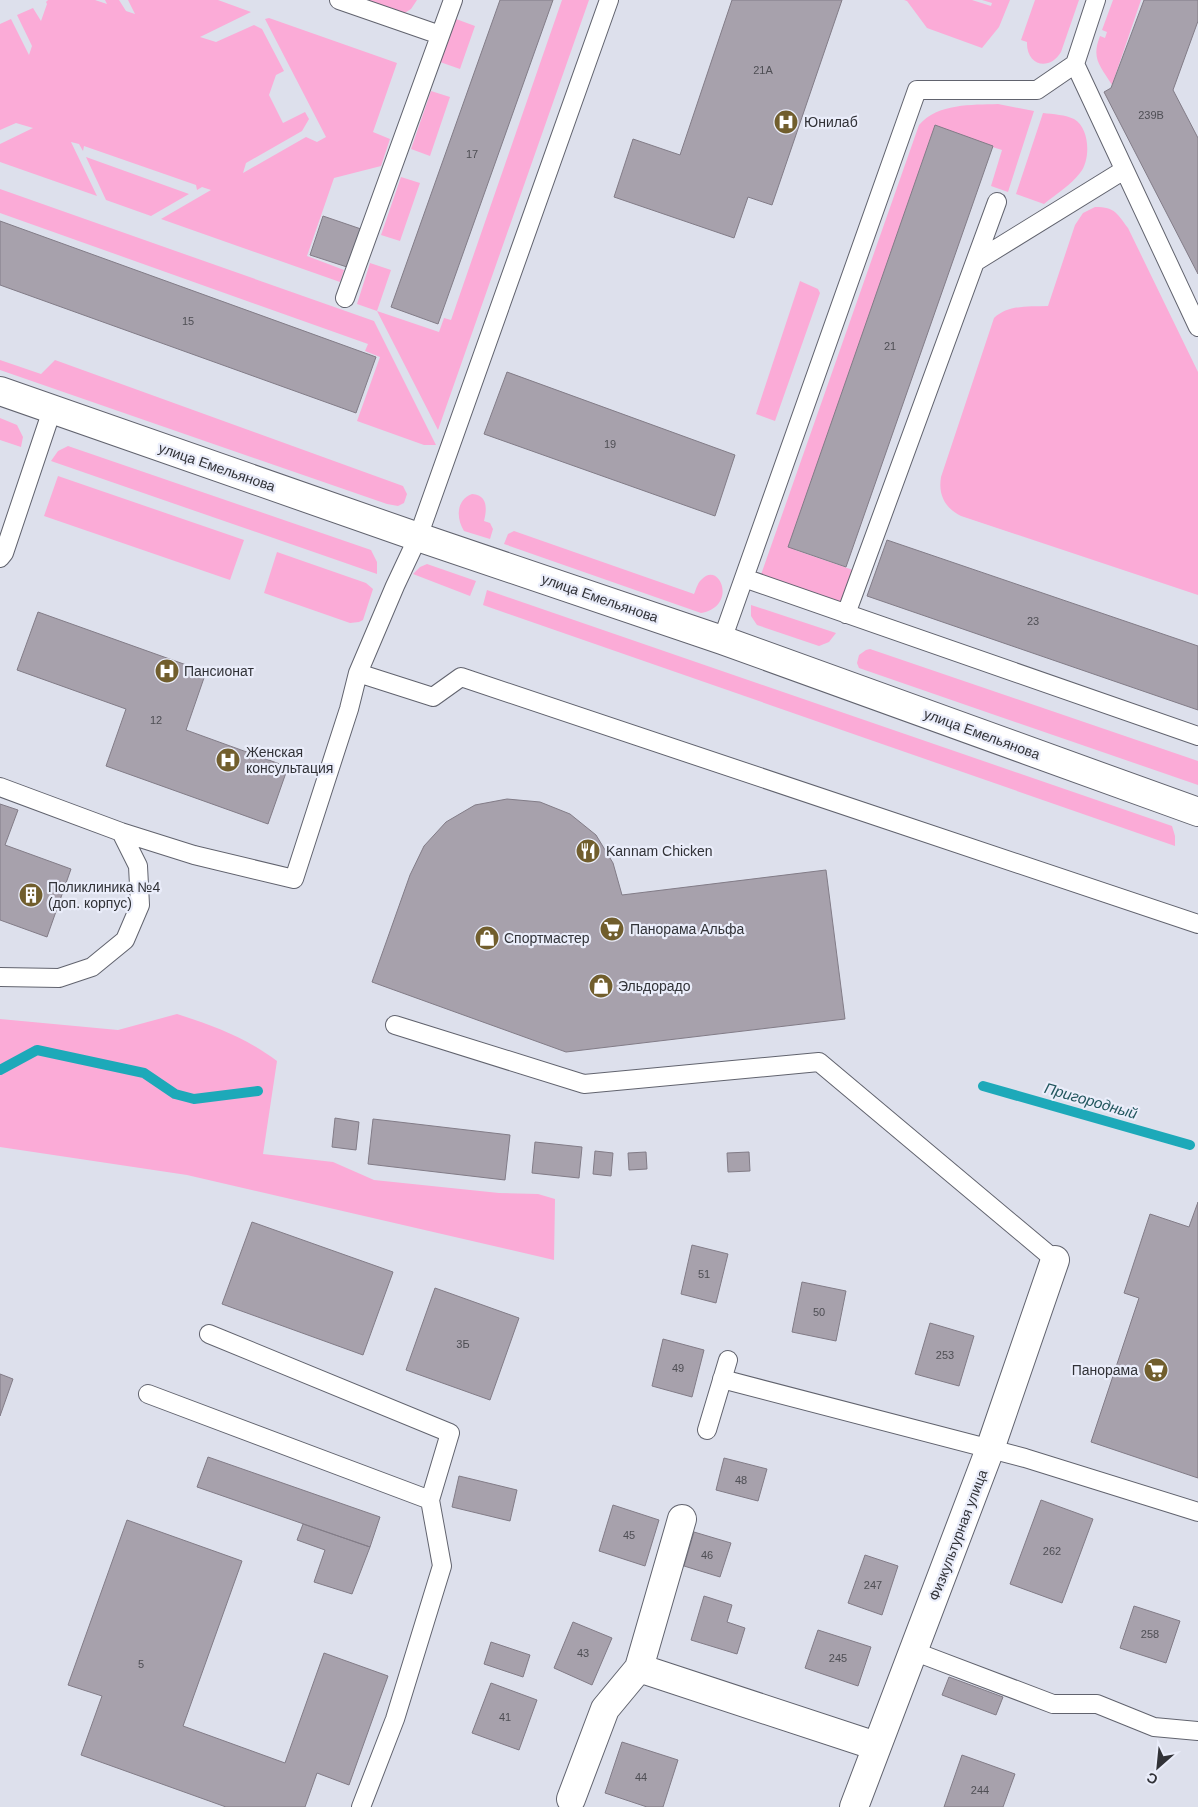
<svg xmlns="http://www.w3.org/2000/svg" width="1198" height="1807" font-family="Arial,sans-serif">
	<rect width="100%" height="100%" fill="#dde0ec"/>
	<path fill="#fbabd7" d="M48,0H95L107,4L105,0H119L126,11L135,14L128,0H218L251,12L200,37L216,42L254,25L262,29L284,71L276,75L269,95L283,123L305,112L309,119L302,131L246,163L243,173L306,137L317,142L326,137L265,19L269,18L397,63L373,132L390,139L381,166L334,178L307,256L344,270L340,282L161,219L211,190L202,187L197,190L196,185L84,146L83,151L79,144L71,142L97,196L0,162V144L33,128L16,123L0,130V24L11,19L29,55L32,46L17,15L33,8L41,21L47,4L46,2Z
		M353,0H417L411,9L403,14Z
		M562,0H589L438,430L377,311L357,304L370,263L391,270L377,311L439,332L444,318L451,320Z
		M904,0H972L991,6L992,3L982,0H1010L999,27L982,48L927,28L907,1Z
		M1035,0H1079L1061,52C1049,72 1026,65 1027,42L1021,40Z
		M1113,0H1141L1112,85C1100,65 1091,59 1100,36L1105,38L1107,32L1102,30Z
		M456,19L475,26L460,69L440,62Z
		M431,91L450,97L430,156L411,149Z
		M998,104L1034,111L1008,192L991,186L1002,150L938,130L795,550L856,571L842,614L757,586L919,125C938,103 972,105 998,104Z
		M1043,113C1053,114 1066,115 1074,119C1090,128 1091,160 1080,173C1071,185 1056,194 1044,204L1016,194Z
		M86,157L189,194L151,216L106,200Z
		M401,177L420,183L400,241L381,235Z
		M0,189L374,321L436,445H424L357,421L380,357L365,351L368,344L0,213Z
		M1095,207C1116,207 1117,214 1128,228L1198,372V595L961,516C945,508 938,495 941,477L994,318C1009,304 1029,307 1048,306L1075,225L1083,213Z
		M800,281L818,289L820,293L775,421L756,414Z
		M0,360L41,374L55,360L403,486L407,494L404,503L398,506L387,504L0,370Z
		M0,418L17,425L23,437L21,447L0,440Z
		M68,446L371,550L377,562V574L51,461L58,451Z
		M58,476L244,540L230,580L44,516Z
		M472,494C488,495 487,509 484,521L490,523L493,529L490,539L464,531C456,518 456,500 472,494Z
		M514,531L694,594C696,590 697,584 701,580C719,559 739,606 701,613L504,544L508,534Z
		M277,552L366,583L373,589L363,620L359,622L350,623L264,593Z
		M427,564L476,581L470,596L413,574L420,567Z
		M487,590L1172,826L1175,836V846L483,605Z
		M751,605L836,633L829,642L819,646L757,625L751,616Z
		M870,649L1198,761V785L859,668L857,663L859,655L866,650Z
		M177,1014C214,1026 245,1037 277,1061L263,1154L333,1162L374,1180L499,1193L538,1194L555,1199L554,1260L187,1175L0,1147V1019L118,1030Z"/>
	<g fill="none" stroke-linecap="round" stroke-linejoin="round">
		<path stroke="#1da9b9" stroke-width="10" d="M0,1070L37,1050L144,1073L175,1094L194,1099L258,1091
			M983,1086L1190,1145"/>
	</g>
	<path fill="#a7a1ac" stroke="#827c87" d="M500,0H553L438,324L391,307Z
		M732,0H842L772,205L748,197L734,238L614,197L633,139L680,155Z
		M1144,0H1198V21L1173,90L1198,138V274L1104,92L1111,88Z
		M935,125L993,146L846,567L788,547Z
		M323,216L361,229L347,267L310,255Z
		M0,221L376,357L356,413L0,285Z
		M507,372L735,455L715,516L484,434Z
		M887,540L1198,646V710L867,596Z
		M38,612L206,672L186,730L288,767L268,824L106,766L126,709L17,670Z
		M507,799L540,802L570,814L596,835L613,863L622,895L826,870L845,1019L566,1052L372,982L410,875L424,846L446,822L475,805Z
		M0,804L18,810L5,845L71,869L47,937L0,920Z
		M335,1118L359,1122L356,1150L332,1147Z
		M373,1119L510,1135L505,1180L368,1164Z
		M535,1142L582,1147L579,1178L532,1173Z
		M595,1151L613,1153L611,1176L593,1174Z
		M646,1152L647,1169L629,1170L628,1153Z
		M749,1152L750,1171L728,1172L727,1153Z
		M1198,1202V1478L1091,1442L1139,1298L1124,1293L1150,1214L1189,1227Z
		M252,1222L393,1272L363,1355L222,1304Z
		M692,1245L728,1254L716,1303L681,1294Z
		M802,1282L846,1291L836,1341L792,1332Z
		M435,1288L519,1318L490,1400L406,1370Z
		M930,1323L974,1336L959,1386L915,1374Z
		M663,1339L704,1350L692,1397L652,1386Z
		M0,1374L13,1379L0,1416Z
		M208,1457L380,1517L370,1547L197,1487Z
		M724,1458L767,1469L758,1501L716,1490Z
		M459,1476L517,1490L510,1521L452,1507Z
		M1041,1500L1093,1519L1062,1603L1010,1584Z
		M613,1505L659,1520L645,1566L599,1551Z
		M127,1520L242,1561L183,1726L285,1763L324,1653L388,1676L349,1785L317,1773L305,1807H226L81,1755L102,1696L68,1685Z
		M303,1524L370,1547L352,1594L314,1582L325,1550L297,1540Z
		M694,1532L731,1543L720,1577L684,1566Z
		M865,1555L898,1566L882,1615L848,1603Z
		M704,1596L732,1605L727,1622L745,1628L737,1654L691,1640Z
		M1134,1606L1180,1621L1166,1663L1120,1648Z
		M573,1622L612,1638L592,1685L554,1668Z
		M818,1630L871,1647L858,1686L805,1668Z
		M491,1642L530,1655L523,1677L484,1664Z
		M949,1677L1003,1697L996,1715L942,1695Z
		M491,1683L537,1700L519,1750L472,1733Z
		M622,1742L678,1760L663,1807H647L605,1793Z
		M962,1755L1015,1774L1003,1807H944Z"/>
	<g fill="none" stroke-linecap="round" stroke-linejoin="round">
		<defs>
			<path id="lane" d="M339,0L440,35
				M1075,64L1198,327
				M975,262L1124,170
				M345,298L453,0
				M0,558L4,553L52,410
				M744,578L1198,736
				M846,614L997,202
				M722,640L917,90H1037L1075,64L1096,0
				M358,673L433,697L461,677L1198,924
				M0,787L121,832L194,855L294,879L349,709L358,673L395,586L418,537L609,0
				M0,977L59,978L92,967L125,940L140,905L138,866L121,832
				M395,1025L584,1084L819,1062L1055,1260
				M209,1334L450,1433L430,1500
				M722,1379L1025,1458L1198,1512
				M148,1394L430,1500L442,1566L395,1719L361,1807
				M707,1430L728,1360
				M913,1651L1053,1704H1097L1154,1727L1198,1731"/>
			<path id="street" d="M639,1668L876,1746
				M571,1799L605,1709L639,1668L682,1519
				M854,1807L990,1449L1055,1260"/>
			<path id="secondary" d="M0,391L418,537L722,640L1198,812"/>
		</defs>
		<use href="#lane" stroke="#61636e" stroke-width="20"/>
		<use href="#street" stroke="#61636e" stroke-width="30"/>
		<use href="#secondary" stroke="#61636e" stroke-width="30"/>
		<use href="#lane" stroke="#fff" stroke-width="18"/>
		<use href="#street" stroke="#fff" stroke-width="28"/>
		<use href="#secondary" stroke="#fff" stroke-width="28"/>
	</g>
	<defs>
		<symbol id="hospital-disc" viewBox="-11 -11 22 22"><circle r="9.5" fill="#715e2d" stroke="#eaedfa"/><path d="M-5-5h3v3.5h4V-5h3V5h-3V1.5h-4V5h-3Z" fill="#fff"/></symbol>
		<symbol id="restaurant-disc" viewBox="-11 -11 22 22"><circle r="9.5" fill="#715e2d" stroke="#eaedfa"/><path d="M-5-6h1v4h1v-4h1v4h1v-4h1v5L-1.5 .5V6h-2V.5L-5-1ZM5-6V6H3V1.5H1.5Q1.5-4 5-6Z" fill="#fff"/></symbol>
		<symbol id="building-disc" viewBox="-11 -11 22 22"><circle r="9.5" fill="#715e2d" stroke="#eaedfa"/><path d="M-4-6H4V6H1V3H-1V6H-4ZM-2.5-4.3h1.7v1.8h-1.7ZM.8-4.3h1.7v1.8H.8ZM-2.5-1h1.7V.8h-1.7ZM.8-1h1.7V.8H.8Z" fill="#fff"/></symbol>
		<symbol id="supermarket-disc" viewBox="-11 -11 22 22"><circle r="9.5" fill="#715e2d" stroke="#eaedfa"/><path d="M-6-5.5h2.5l.6 2H6L4.5 2H-2.5L-4.4-4H-6ZM-1.5 3.2a1.3 1.3 0 1 0 .1 0ZM3 3.2a1.3 1.3 0 1 0 .1 0Z" fill="#fff"/></symbol>
		<symbol id="shop-disc" viewBox="-11 -11 22 22"><circle r="9.5" fill="#715e2d" stroke="#eaedfa"/><path d="M-5-2.5h2.3a2.7 3.5 0 0 1 5.4 0H5L5.5 6h-11ZM-1.5-2.5h3a1.5 2.3 0 0 0-3 0Z" fill="#fff"/></symbol>
	</defs>
	<g fill-rule="evenodd">
		<use href="#hospital-disc" x="772" y="108" width="28" height="28"/>
		<use href="#hospital-disc" x="153" y="657" width="28" height="28"/>
		<use href="#hospital-disc" x="214" y="746" width="28" height="28"/>
		<use href="#restaurant-disc" x="574" y="837" width="28" height="28"/>
		<use href="#building-disc" x="17" y="881" width="28" height="28"/>
		<use href="#supermarket-disc" x="598" y="915" width="28" height="28"/>
		<use href="#shop-disc" x="473" y="924" width="28" height="28"/>
		<use href="#shop-disc" x="587" y="972" width="28" height="28"/>
		<use href="#supermarket-disc" x="1142" y="1356" width="28" height="28"/>
	</g>
	<g text-anchor="middle" stroke-width="4.5" stroke-linejoin="round" paint-order="stroke">
		<g font-size="11" fill="#4e4e54">
			<text x="763" y="74">21А</text>
			<text x="1151" y="119">239В</text>
			<text x="472" y="158">17</text>
			<text x="188" y="325">15</text>
			<text x="890" y="350">21</text>
			<text x="610" y="448">19</text>
			<text x="1033" y="625">23</text>
			<text x="156" y="724">12</text>
			<text x="704" y="1278">51</text>
			<text x="819" y="1316">50</text>
			<text x="463" y="1348">3Б</text>
			<text x="945" y="1359">253</text>
			<text x="678" y="1372">49</text>
			<text x="741" y="1484">48</text>
			<text x="629" y="1539">45</text>
			<text x="1052" y="1555">262</text>
			<text x="707" y="1559">46</text>
			<text x="873" y="1589">247</text>
			<text x="1150" y="1638">258</text>
			<text x="583" y="1657">43</text>
			<text x="838" y="1662">245</text>
			<text x="141" y="1668">5</text>
			<text x="505" y="1721">41</text>
			<text x="641" y="1781">44</text>
			<text x="980" y="1794">244</text>
		</g>
		<g font-size="14" fill="#313237" stroke="#eaedfa" text-anchor="start">
			<text x="804" y="127">Юнилаб</text>
			<text x="184" y="676">Пансионат</text>
			<text x="246" y="757">Женская<tspan x="246" dy="16">консультация</tspan></text>
			<text x="606" y="856">Kannam Chicken</text>
			<text x="48" y="892">Поликлиника №4<tspan x="48" dy="16">(доп. корпус)</tspan></text>
			<text x="630" y="934">Панорама Альфа</text>
			<text x="504" y="943">Спортмастер</text>
			<text x="618" y="991">Эльдорадо</text>
			<text x="1138" y="1375" text-anchor="end">Панорама</text>
		</g>
		<g font-size="14" fill="#313237" stroke="#eaedfa">
			<text transform="translate(217 467) rotate(19)" y="5">улица Емельянова</text>
			<text transform="translate(600 598) rotate(19)" y="5">улица Емельянова</text>
			<text transform="translate(982 734) rotate(20)" y="5">улица Емельянова</text>
			<text transform="translate(958 1535) rotate(-69)" y="5">Физкультурная улица</text>
		</g>
		<g font-size="15" font-style="italic" fill="#22565d" stroke="#eaedfa">
			<text transform="translate(1091 1101) rotate(16)" y="5">Пригородный</text>
		</g>
	</g>
	<g transform="translate(1158 1767) rotate(207)" stroke="#eaedfa" stroke-width="4" paint-order="stroke">
	<path d="M0-4L9 19L0 12L-9 19Z" fill="#313237"/>
	<text y="-8" font-size="14" font-weight="bold" text-anchor="middle" fill="#313237">С</text>
	</g>
</svg>
